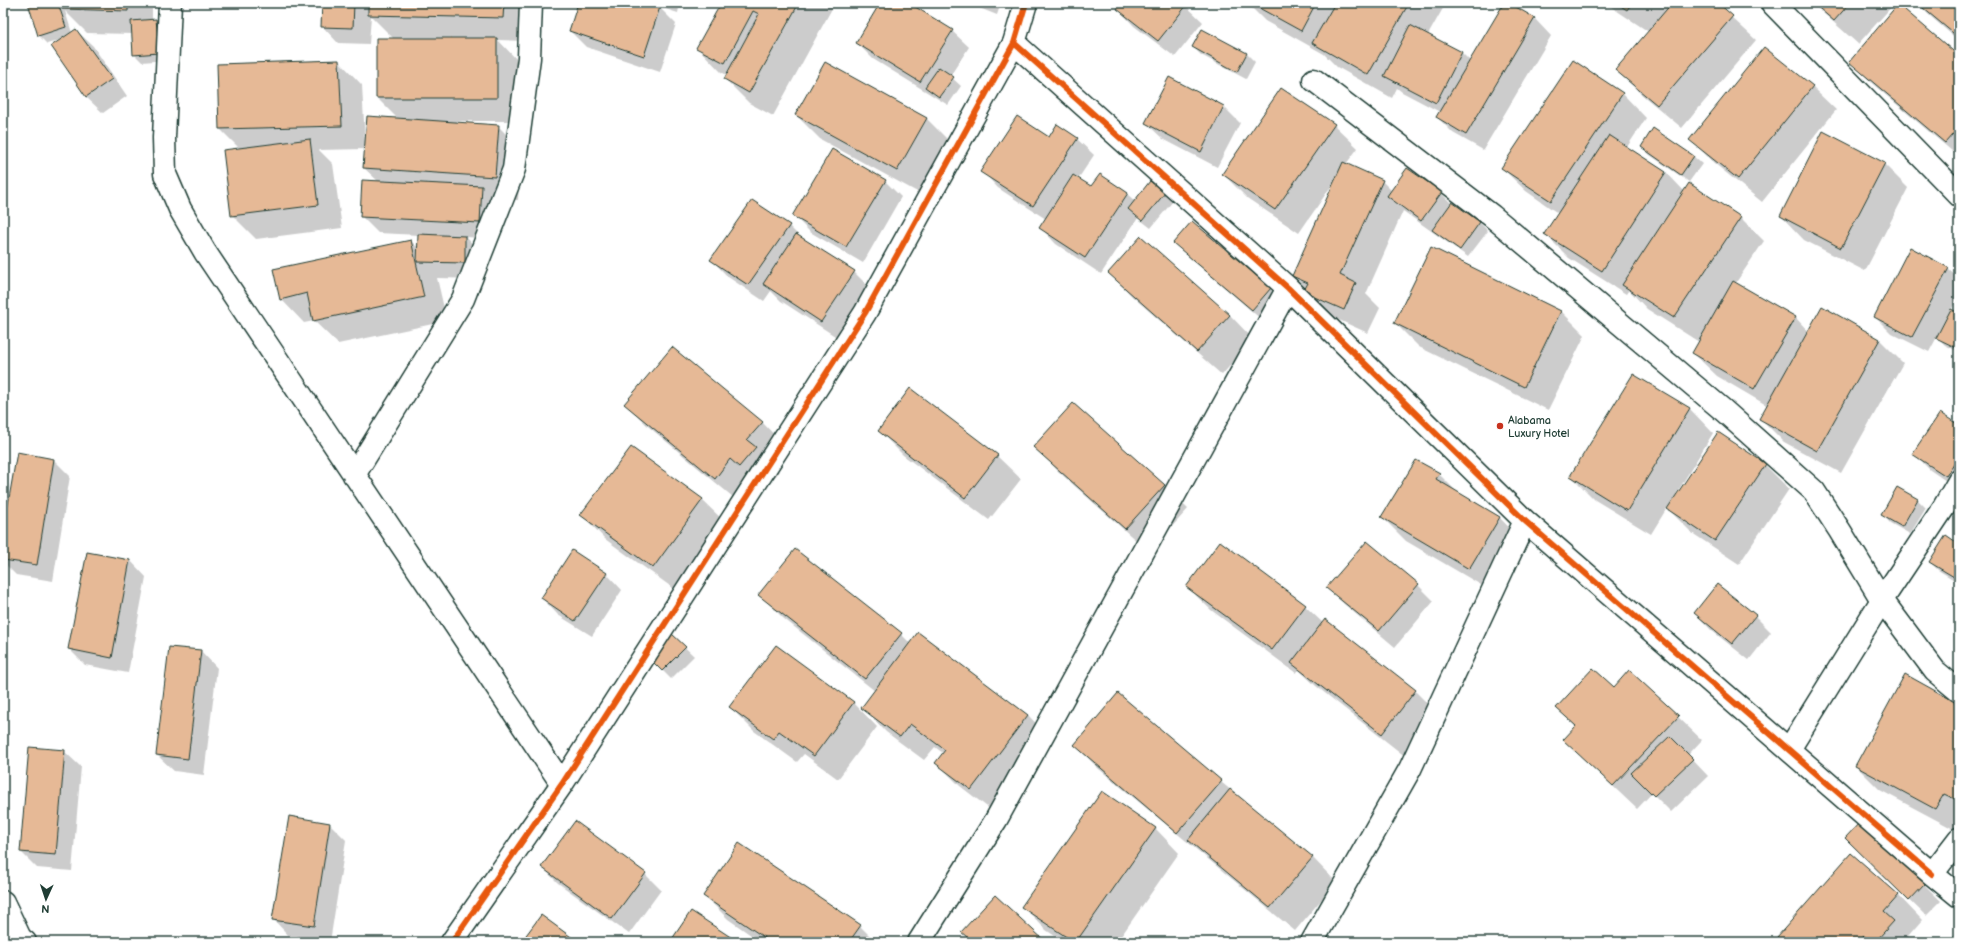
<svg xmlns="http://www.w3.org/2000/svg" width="1962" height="945" font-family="'Balsamiq Sans',sans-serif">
	<rect width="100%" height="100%" fill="#fff"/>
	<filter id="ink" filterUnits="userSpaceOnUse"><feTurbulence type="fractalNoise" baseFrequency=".025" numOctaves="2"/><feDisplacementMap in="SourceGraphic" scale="8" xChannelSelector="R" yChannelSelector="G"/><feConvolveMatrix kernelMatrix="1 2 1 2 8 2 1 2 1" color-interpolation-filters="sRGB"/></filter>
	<g filter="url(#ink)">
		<path fill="#0003" d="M29,3H152V20H156L164,28L166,60L142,62L134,54L133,34L87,33L65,11L72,33L76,30L93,46L127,96L103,113L86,97L63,39L47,44L39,36Z
			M323,3H528L527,41L498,40L520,63L521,121H457V123L498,126L522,150L518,200L493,199L496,239L466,237L481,253V279L437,278L447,321L338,344L314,321L304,323L281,299L411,241L419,249V235L378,233L361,216L379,182L364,168L365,149L319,150L333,164L342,228L256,239L232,215L240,149L220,129L218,64L339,61L362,85L365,141L398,119L377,98L394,39L371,16L369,44L338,43L322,26Z
			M579,3H680L678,13L659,7L676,24L660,72L586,47L570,31Z
			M722,3H835L773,116L749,103L725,79L727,75L721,72L698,48Z
			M882,3H907L952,31L969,47L950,76L961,86L948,105L873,59L857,43Z
			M967,3H1001L997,15Z
			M1123,3H1183L1203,22L1175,57L1134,26L1118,9Z
			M1247,3H1446L1428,35L1462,53L1470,61L1505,3L1535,19L1551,36L1483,150L1453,133L1437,117L1440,112L1402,92L1397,88L1392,98L1337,67L1324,54L1265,21Z
			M1605,3H1671L1670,6L1673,3H1716L1756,40L1682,128L1640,93L1616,70L1649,32Z
			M1812,3H1895L1858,44Z
			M1917,3H1959V41L1929,15Z
			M1202,30L1247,54L1255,62L1246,79L1201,55L1193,47Z
			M1959,57V157L1874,85L1851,62Z
			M1574,62L1623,94L1646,118L1627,147L1666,172L1685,192L1740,217L1764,241L1735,284L1796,318L1809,332L1879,339L1903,363L1841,473L1784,442L1761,419L1768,406L1717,376L1693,353L1699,342L1647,309L1629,290L1626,294L1569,258L1545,234L1559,214L1526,191L1502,168Z
			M1169,79L1224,107L1240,123L1217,167L1163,139L1146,123Z
			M1812,87L1836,110L1762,202L1714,163L1690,139Z
			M796,115L926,118L950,142L921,194L820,139Z
			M1334,125L1358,148L1346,164L1382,181L1392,191L1441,193L1452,204L1480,223L1488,231L1468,257L1403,211L1366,294L1380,308L1368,333L1328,315L1304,292L1306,288L1294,275L1334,182L1299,233L1247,198L1223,174Z
			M1049,139H1077L1094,155L1078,179L1091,188L1127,194L1135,201L1151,182L1173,201L1151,228L1138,218L1101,274L1056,244L1040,227L1046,219L998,188L982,171Z
			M1642,147L1693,156L1702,164L1689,182L1650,155Z
			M1884,164L1908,188L1865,271L1804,240L1781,216Z
			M885,181L901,197L863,263L810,232L794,216Z
			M789,226L802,239L854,272L870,288L838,338L781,301L771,291L764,301L728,277L712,260Z
			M1175,243L1270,289L1287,305L1269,326L1191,259Z
			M1431,248L1561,311L1585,335L1548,410L1419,347L1395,323Z
			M1948,269L1959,279V296L1951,310L1959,314V352L1945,345L1937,337L1929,352L1891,333L1875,317Z
			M1109,273L1230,315L1253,339L1222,375L1133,297Z
			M1634,375L1690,409L1713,433L1676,494L1765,465L1789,489L1739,564L1692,533L1667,508L1651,534L1595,500L1571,476Z
			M625,404L762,422L785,446L771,463L779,472L764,490L739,502L649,427Z
			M1959,426V490L1930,470L1914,454Z
			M879,431L997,456L1021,479L989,520L903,455Z
			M1035,447L1164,486L1188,509L1149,552L1058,471Z
			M17,454L54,460L70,476L53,581L16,575L3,562V539Z
			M1439,474L1459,494L1500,518L1523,542L1493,592L1406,541L1382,517Z
			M1898,488L1918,500L1926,508L1910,534L1890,523L1882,514Z
			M702,500L726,523L677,591L605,539L582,515Z
			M1959,545V583L1938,570L1930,562Z
			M87,553L130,560L146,577L128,673L85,665L69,649Z
			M606,573L622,590L592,636L558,615L542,598Z
			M1418,585L1434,601L1395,647L1344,604L1328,588Z
			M1187,587L1305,606L1323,623L1325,621L1415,691L1439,715L1406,757L1316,686L1299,670L1296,673L1211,610Z
			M760,595L901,634L911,644L1028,715L1051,739L995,813L960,786L936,762L943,753L935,747L924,760L886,732L863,708L875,691L783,618Z
			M1695,613L1755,616L1771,632L1749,660L1711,630Z
			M672,635L694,656L671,679L650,658Z
			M776,646L854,703L877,727L838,779L804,754L797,762L754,731L730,707Z
			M170,648L201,651L217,668L204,775L174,771L157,755Z
			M3,674L8,679L3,718Z
			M1614,688L1678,717L1702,740L1688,755L1708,776L1671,812L1652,793L1637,809L1564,740L1576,727L1557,708Z
			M1959,705V832L1880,790L1856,766Z
			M1075,745L1221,782L1313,858L1336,882L1295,931L1099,769Z
			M64,751L81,767L72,871L37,868L21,852Z
			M1102,792L1156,829L1179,853L1117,942H1064L1046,930L1023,906Z
			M289,818L330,824L346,840L330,942L289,936L273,919Z
			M1861,823L1941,901L1926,916L1862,854Z
			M1851,855L1899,896L1922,920L1908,936L1914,942H1783Z
			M542,867L645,874L661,890L629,934L558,883Z
			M704,895L860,926L876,942H761L728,919Z
			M692,912L731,939L735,942H671Z"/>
		<path fill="#e6b996" stroke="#1f3d34" d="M28,3H58L66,27L38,36Z
			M62,3H128V11L62,9Z
			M322,3H354L353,28L321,27Z
			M368,3H504L503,18L368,15Z
			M578,3H648L660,7L644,56L569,31Z
			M721,3H799L749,93L724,79L759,14L753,11L725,63L696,48Z
			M880,3H909L953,30L920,82L856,43Z
			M1122,3H1185L1187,5L1158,41L1117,9Z
			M1250,3H1316L1301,31Z
			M1335,3H1409L1368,75L1312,43Z
			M1504,3H1509L1535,18L1466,135L1436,117Z
			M1616,3H1632L1627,10Z
			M1672,3H1718L1733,16L1657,105L1615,70Z
			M1813,3H1850L1834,21Z
			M1917,3H1959V38Z
			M1898,4L1959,56V127L1945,143L1849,62Z
			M156,19L159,53L133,55L131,21Z
			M1410,25L1462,52L1436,103L1384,76Z
			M76,29L112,79L86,97L51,46Z
			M1202,29L1247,53L1237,72L1192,47Z
			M376,38H497V98H376Z
			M1764,47L1813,86L1738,179L1689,140Z
			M339,60L342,126L219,129L217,64Z
			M1573,60L1623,93L1551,201L1501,168Z
			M825,62L927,118L897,171L795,115Z
			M939,67L954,77L939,97L925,87Z
			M1169,77L1224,106L1201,152L1145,123Z
			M1281,88L1335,124L1275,210L1222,174Z
			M367,116L499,125L495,177L363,168Z
			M1017,116L1049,137L1057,124L1078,138L1033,206L980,172Z
			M1653,128L1694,156L1681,175L1641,147Z
			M1823,131L1885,163L1841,248L1780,216Z
			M1609,135L1666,172L1602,271L1544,234Z
			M310,139L318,205L231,216L223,150Z
			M832,149L886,180L846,247L792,216Z
			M1343,162L1383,180L1340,275L1356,283L1344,310L1303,292L1308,283L1292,276Z
			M1407,168L1442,192L1421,221L1387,196Z
			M1100,174L1128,193L1085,258L1039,228L1073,175L1091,186Z
			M362,180L482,186L480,223L360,217Z
			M1150,181L1165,193L1142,221L1128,209Z
			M1689,183L1741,217L1674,318L1622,285Z
			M752,200L790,225L748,285L710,260Z
			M1452,202L1480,222L1460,250L1432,230Z
			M1192,221L1271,288L1252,310L1173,243Z
			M418,234L465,236V263L417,262Z
			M796,234L855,271L821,322L763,284Z
			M1141,236L1230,315L1197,352L1108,273Z
			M411,240L424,297L313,321L307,293L280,300L273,269Z
			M1431,247L1561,311L1524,387L1394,323Z
			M1910,247L1949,268L1912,337L1874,317Z
			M1733,281L1796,317L1754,389L1692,353Z
			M1822,306L1880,339L1817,451L1759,419Z
			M1951,309L1959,313V349L1936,338Z
			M672,347L763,422L747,440L756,447L739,467L730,459L715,479L624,404Z
			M1633,374L1690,408L1627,511L1570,476Z
			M910,388L998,455L965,498L878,431Z
			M1073,403L1165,485L1125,529L1033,447Z
			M1940,413L1959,425V457L1946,476L1912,454Z
			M1718,432L1766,464L1715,541L1667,509Z
			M631,447L703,499L653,568L580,515Z
			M17,452L54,459L37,565L3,560V533Z
			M1416,460L1440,473L1436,479L1500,517L1469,569L1381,517Z
			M1897,487L1918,499L1902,527L1881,515Z
			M1946,535L1959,544V580L1929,562Z
			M1220,541L1306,605L1272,650L1186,587Z
			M1367,541L1419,584L1379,631L1326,588Z
			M795,549L902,633L865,679L758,595Z
			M572,550L607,573L575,621L541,598Z
			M87,552L130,560L112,658L68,649Z
			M1717,584L1756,615L1732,644L1694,613Z
			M1325,619L1416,690L1382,734L1291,663Z
			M918,632L1028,715L971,790L935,763L945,750L910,724L900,737L861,708Z
			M672,634L686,647L662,671L649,658Z
			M776,645L854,702L814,756L779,731L773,739L729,707Z
			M169,647L201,650L188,759L156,755Z
			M1593,668L1614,687L1629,670L1679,716L1613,786L1563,740L1576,726L1556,708Z
			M1905,674L1959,704V797L1957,800L1944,794L1935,809L1855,766Z
			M1118,693L1222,781L1177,833L1074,745Z
			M1670,736L1693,759L1654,796L1631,773Z
			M29,747L65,750L56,855L20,852Z
			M1230,789L1313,857L1270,908L1188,840Z
			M1102,791L1156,828L1076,942H1074L1021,907Z
			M289,816L330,823L314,926L272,920Z
			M575,821L646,873L612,919L541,867Z
			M1861,821L1925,884L1909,901L1845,838Z
			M739,843L861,925L849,942H771L703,896Z
			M1851,853L1899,895L1884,912L1894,921L1875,942H1872L1864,936L1858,942H1783L1777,937Z
			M995,895L1046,942H973L961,932Z
			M691,911L732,938L729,942H670Z
			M541,915L578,942H521Z
			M1129,938L1135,942H1127Z"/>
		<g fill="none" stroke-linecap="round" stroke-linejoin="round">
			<defs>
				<path id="minor" d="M170,3L164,138L165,174L180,209L205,252L562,784
					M1772,3L1959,195
					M1014,43L1288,288L1525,521L1932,874
					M1314,80L1492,216L1723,410L1814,491L1840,531L1882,600L1935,671L1959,691
					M354,475L463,299L514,169L529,58L531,3
					M1793,743L1882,600L1944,507L1959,481
					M1959,839L1932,874L1959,896
					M3,902L20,938L25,942
					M452,942L562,784L865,313L1014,43L1026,3
					M919,942L996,820L1288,288
					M1312,942L1410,769L1525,521"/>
			</defs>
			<use href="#minor" stroke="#1f3d34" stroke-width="25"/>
			<use href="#minor" stroke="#fff" stroke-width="22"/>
			<defs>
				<path id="cycleway" d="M1014,43L1288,288L1525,521L1932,874
					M452,942L562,784L865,313L1014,43L1026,3"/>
			</defs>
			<use href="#cycleway" stroke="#fff" stroke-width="8"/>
			<use href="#cycleway" stroke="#e8590c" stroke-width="6"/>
		</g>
	</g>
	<circle fill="#c8321e" stroke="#fff" stroke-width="1.5" cx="1500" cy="426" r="4"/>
	<g text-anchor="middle" stroke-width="3" stroke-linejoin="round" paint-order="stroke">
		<g font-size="11" fill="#1f3d34" stroke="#fff" text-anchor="start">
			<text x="1508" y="424">Alabama<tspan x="1508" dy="13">Luxury Hotel</tspan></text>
		</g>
	</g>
	<rect width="1962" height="945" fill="none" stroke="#fff" stroke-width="16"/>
	<rect x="8" y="8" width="1946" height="929" fill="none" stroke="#1f3d34" stroke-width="1.5" filter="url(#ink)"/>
	<g transform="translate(46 899) rotate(183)" stroke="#ffffff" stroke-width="3" paint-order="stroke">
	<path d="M0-3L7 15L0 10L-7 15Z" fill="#1f3d34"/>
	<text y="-6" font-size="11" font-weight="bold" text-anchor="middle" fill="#1f3d34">N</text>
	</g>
</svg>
